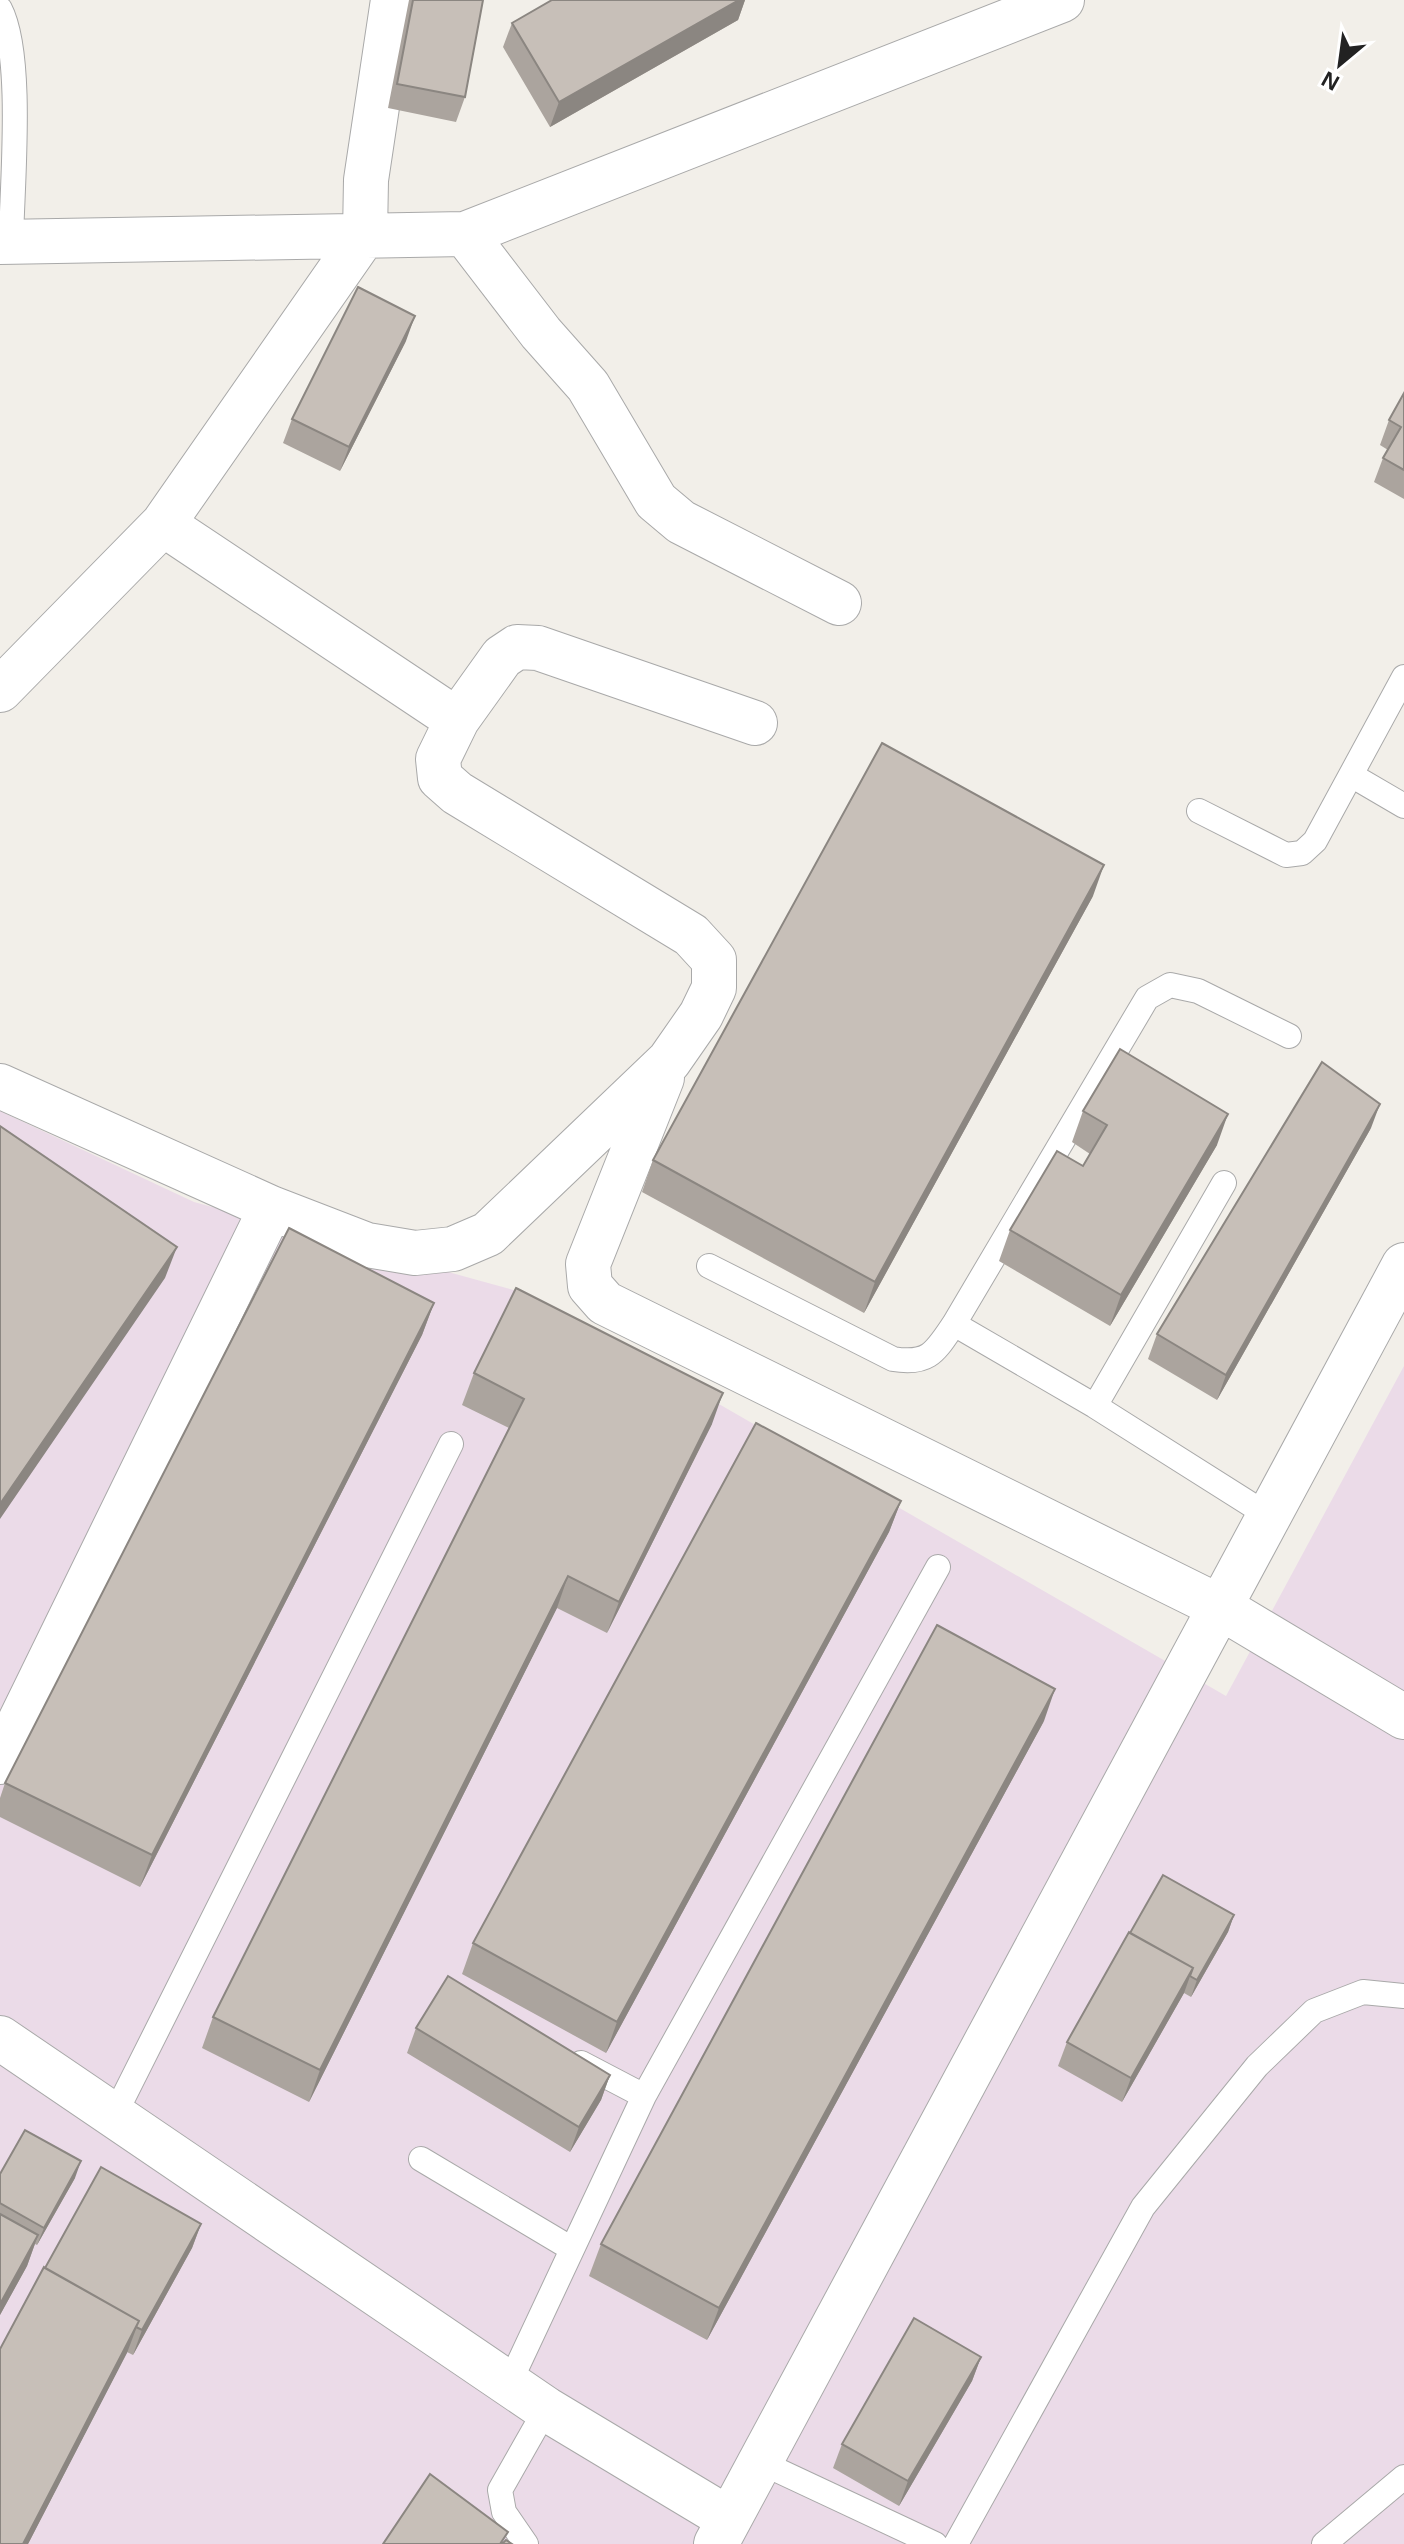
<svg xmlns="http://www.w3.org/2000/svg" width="1404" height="2544" font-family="Helvetica,sans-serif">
	<rect width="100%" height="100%" fill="#f2efe9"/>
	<path fill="#ebdbe8" d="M0,1111L194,1202L528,1294L1226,1696L1404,1366V2544H0Z"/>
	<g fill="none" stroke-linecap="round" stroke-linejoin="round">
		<defs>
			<path id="lane" d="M0,9C24,55 12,185 11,241
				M1351,775L1404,806
				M1199,811L1286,855L1302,853L1315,841L1404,677
				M709,1266L893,1359C929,1365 935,1352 954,1324L1147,998L1170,985L1198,991L1289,1036
				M954,1324L1095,1406L1269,1516
				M1095,1406L1224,1183
				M581,2063L644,2096
				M115,2114L451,1444
				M421,2159L572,2249
				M509,2384L644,2096L938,1567
				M760,2462L935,2544
				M526,2544L504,2512L500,2490L546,2409
				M956,2544L1143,2207L1257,2066L1314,2011L1363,1992L1404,1996
				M1324,2544L1404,2477"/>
			<path id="street" d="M465,234L541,333L588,386L656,501L681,522L839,603
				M0,242L465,234L1062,0
				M0,690L163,524L365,234L366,180L393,0
				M457,720L502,657L517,647L538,648L755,723
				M662,1078L588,1264L590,1286L605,1303L1220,1607L1404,1717
				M0,1086L271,1208L367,1245L415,1253L453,1249L488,1234L669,1061L701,1015L714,988V960L691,935L457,793L440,778L438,759L457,720L163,524
				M0,1762L271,1208
				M0,2038L546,2409L729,2519
				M716,2544L1404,1265"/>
		</defs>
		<use href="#lane" stroke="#a9a9a9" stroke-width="26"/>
		<use href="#street" stroke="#a9a9a9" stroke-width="46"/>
		<use href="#lane" stroke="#fff" stroke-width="24"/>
		<use href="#street" stroke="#fff" stroke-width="44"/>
	</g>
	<path fill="#aba49e" d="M409,0H483L465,97L456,122L388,108Z
		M552,0H745L738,20L550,127L503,47L512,23Z
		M406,341L340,471L283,443L292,419Z
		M1404,393V499L1374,482L1383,458L1388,450L1380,445L1389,420Z
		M1093,896L864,1313L642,1192L653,1160Z
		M1083,1111L1217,1145L1110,1326L999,1261L1010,1230L1083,1166L1090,1154L1072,1142Z
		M1371,1128L1217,1400L1148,1359L1157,1334Z
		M434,1303L422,1335L140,1887L0,1817V1798L5,1783Z
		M474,1373L712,1424L607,1633L557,1608L309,2102L202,2048L213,2017L509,1428L462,1405Z
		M901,1501L889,1532L606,2053L462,1974L473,1943Z
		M1044,1721L707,2340L589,2276L601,2244Z
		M1234,1915L1228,1932L1191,1997L1184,1993L1122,2102L1058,2066L1067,2042L1130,1933Z
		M416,2028L610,2075L601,2100L570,2152L407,2053Z
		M0,2174L75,2178L37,2245L35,2244L27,2266L0,2315Z
		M201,2224L192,2248L133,2355L127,2352L28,2544H0Z
		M981,2357L972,2381L899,2506L833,2468L842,2444Z"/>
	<path fill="#8b8681" d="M739,0H745L738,20L550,127L559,102Z
		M415,316L406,341L340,471L349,447Z
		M1104,865L1093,896L864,1313L875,1282Z
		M1380,1104L1371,1128L1217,1400L1226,1375Z
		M1228,1114L1217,1145L1110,1326L1121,1295Z
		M177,1247L165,1278L0,1519V1504Z
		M434,1303L422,1335L140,1887L152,1855Z
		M723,1393L712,1424L607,1633L619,1602Z
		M901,1501L889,1532L606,2053L617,2022Z
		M568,1576L557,1608L309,2102L320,2070Z
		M1055,1689L1044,1721L707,2340L719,2308Z
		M1234,1915L1228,1932L1191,1997L1197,1980Z
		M1193,1968L1184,1993L1122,2102L1131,2078Z
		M610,2075L601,2100L570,2152L579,2127Z
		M81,2161L75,2178L37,2245L44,2228Z
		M201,2224L192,2248L133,2355L142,2330Z
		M38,2235L27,2266L0,2315V2304Z
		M139,2321L127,2353L28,2544H23Z
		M981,2357L972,2381L899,2506L908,2481Z"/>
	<path fill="#c7bfb8" stroke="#8b8681" stroke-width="2" d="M413,0H483L465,97L397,84Z
		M552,0H739L559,102L512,23Z
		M358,287L415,316L349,447L292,419Z
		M1404,393V470L1383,458L1401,427L1389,420Z
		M882,743L1104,865L875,1282L653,1160Z
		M1120,1049L1228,1114L1121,1295L1010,1230L1057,1151L1083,1166L1107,1125L1083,1111Z
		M1322,1062L1380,1104L1226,1375L1157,1334Z
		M0,1126L177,1247L0,1504Z
		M289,1228L434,1303L152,1855L5,1783Z
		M516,1288L723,1393L619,1602L568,1576L320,2070L213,2017L524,1399L474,1373Z
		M756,1423L901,1501L617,2022L473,1943Z
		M937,1625L1055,1689L719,2308L601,2244Z
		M1163,1875L1234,1915L1197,1980L1190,1976L1193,1968L1130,1933Z
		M1129,1932L1193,1968L1131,2078L1067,2042Z
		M448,1976L610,2075L579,2127L416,2028Z
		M25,2130L81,2161L44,2228L0,2203V2174Z
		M101,2167L201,2224L142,2330L136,2327L139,2321L45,2268Z
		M0,2214L38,2235L0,2304Z
		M44,2267L139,2321L23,2544H0V2349Z
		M914,2318L981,2357L908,2481L842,2444Z
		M430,2474L508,2532L500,2544H383Z
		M506,2540L512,2544H502Z"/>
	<g transform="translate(1340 64) rotate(209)" stroke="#ffffff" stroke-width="6" paint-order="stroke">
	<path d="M0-6L14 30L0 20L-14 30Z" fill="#222222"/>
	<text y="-12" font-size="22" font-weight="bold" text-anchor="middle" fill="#222222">N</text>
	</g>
</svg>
